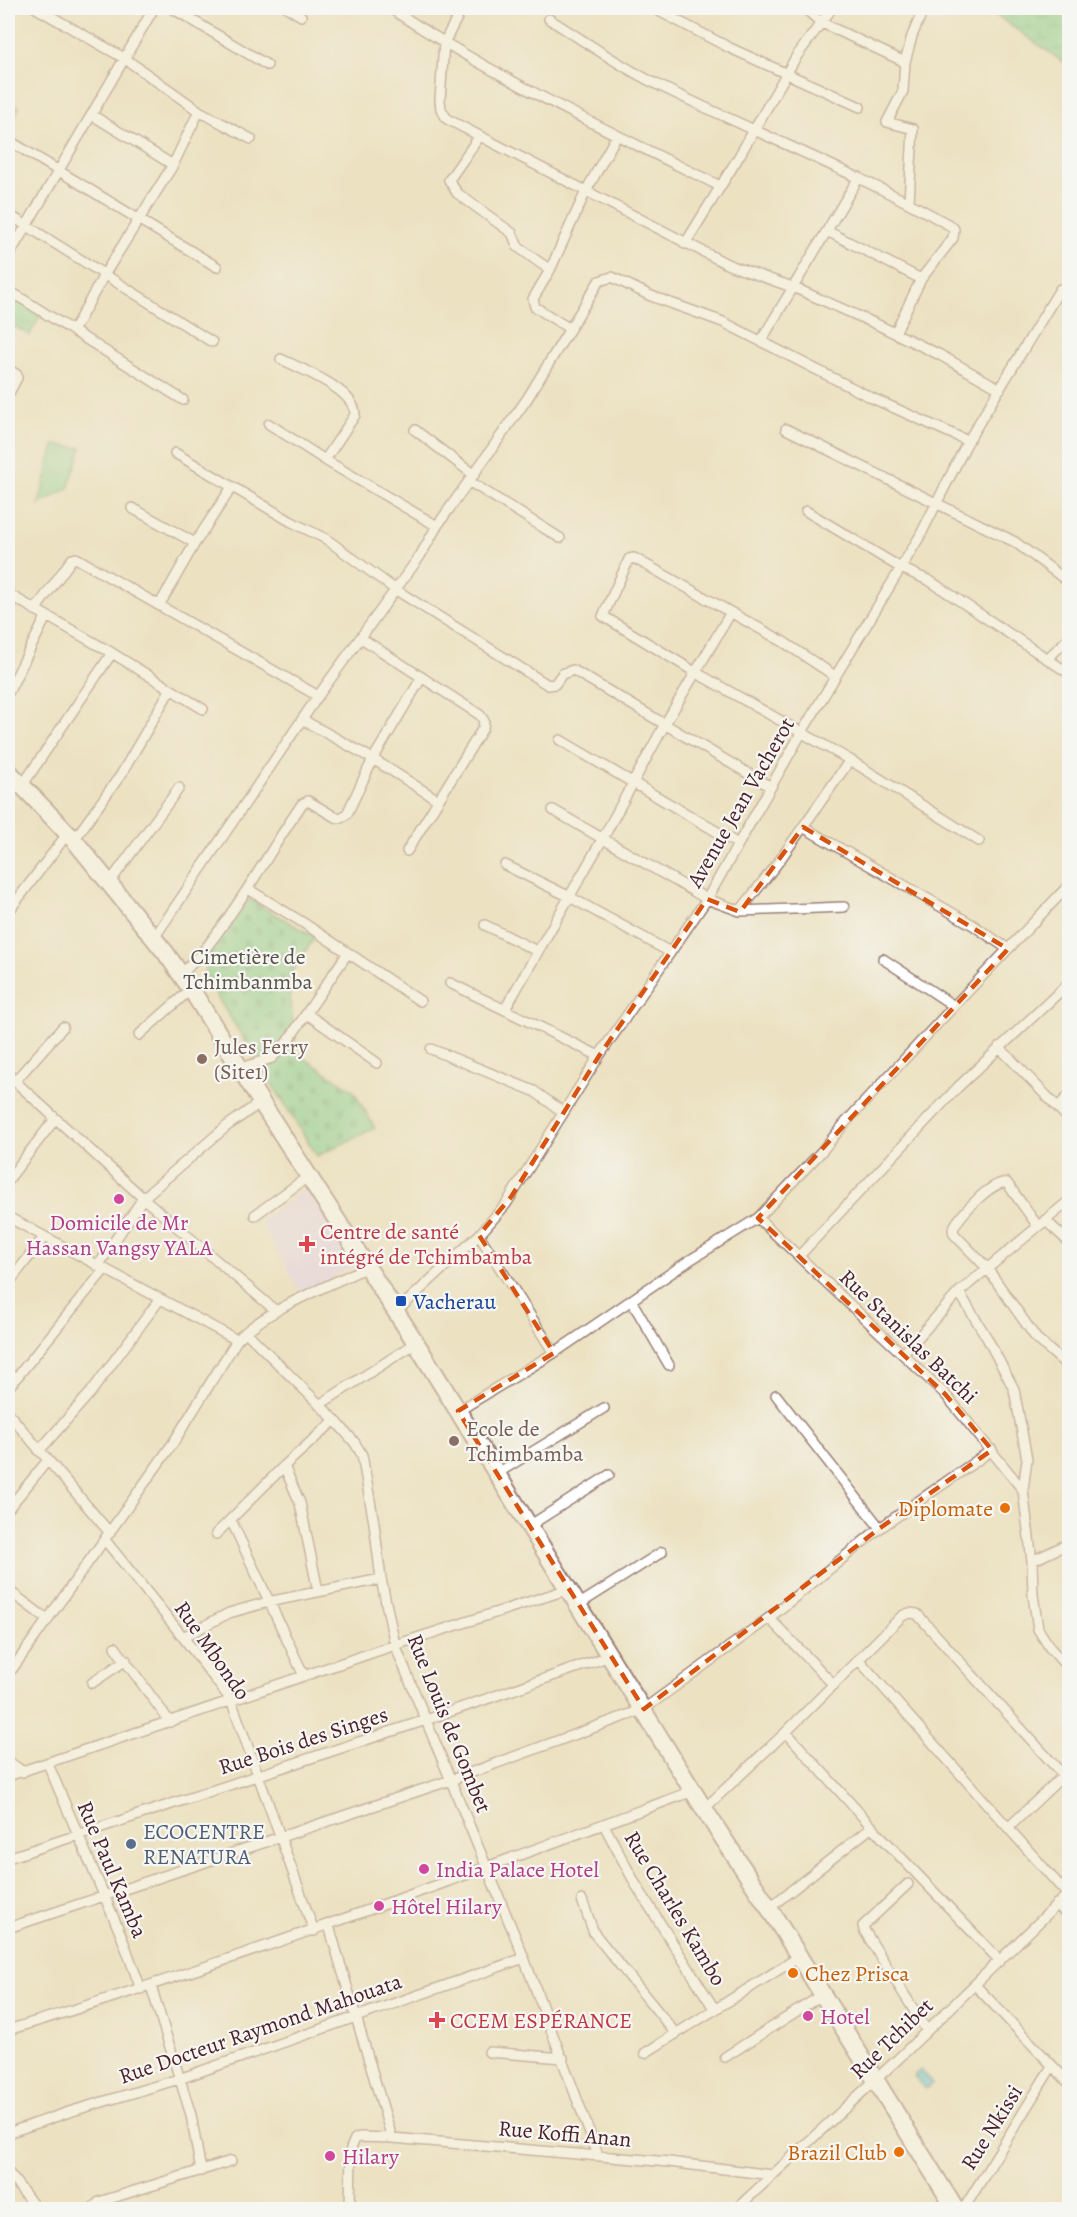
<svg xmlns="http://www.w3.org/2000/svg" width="1077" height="2217" font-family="Alegreya,serif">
	<defs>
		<pattern id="grass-tufts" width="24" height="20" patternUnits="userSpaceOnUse" patternTransform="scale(1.5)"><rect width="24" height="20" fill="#7ed091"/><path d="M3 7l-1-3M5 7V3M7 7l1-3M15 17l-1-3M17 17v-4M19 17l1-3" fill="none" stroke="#6eb27d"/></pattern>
		<pattern id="wetland-marsh" width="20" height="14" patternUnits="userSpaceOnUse" patternTransform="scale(1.5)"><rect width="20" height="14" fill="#7ed091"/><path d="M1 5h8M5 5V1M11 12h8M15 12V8" fill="none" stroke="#6eb27d"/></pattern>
		<pattern id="cemetery-stones" width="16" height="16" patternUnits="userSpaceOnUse" patternTransform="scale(1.5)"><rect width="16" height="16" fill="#7ed091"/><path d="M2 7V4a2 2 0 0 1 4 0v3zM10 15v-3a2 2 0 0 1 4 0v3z" fill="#6eb27d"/></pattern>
		<pattern id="water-waves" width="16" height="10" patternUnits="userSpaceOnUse" patternTransform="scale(1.5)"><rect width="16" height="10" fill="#5ec8d8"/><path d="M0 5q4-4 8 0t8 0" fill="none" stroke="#53abba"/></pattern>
	</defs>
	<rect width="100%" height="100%" fill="#f6f6f2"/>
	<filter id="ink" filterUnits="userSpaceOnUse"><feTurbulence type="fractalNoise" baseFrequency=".0167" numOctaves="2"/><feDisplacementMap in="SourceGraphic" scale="12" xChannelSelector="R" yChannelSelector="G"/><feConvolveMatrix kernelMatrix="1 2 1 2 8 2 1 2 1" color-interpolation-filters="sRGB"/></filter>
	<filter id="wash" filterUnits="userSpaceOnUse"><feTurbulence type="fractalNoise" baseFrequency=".008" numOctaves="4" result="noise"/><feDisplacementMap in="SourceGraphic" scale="24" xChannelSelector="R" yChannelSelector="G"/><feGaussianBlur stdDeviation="1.35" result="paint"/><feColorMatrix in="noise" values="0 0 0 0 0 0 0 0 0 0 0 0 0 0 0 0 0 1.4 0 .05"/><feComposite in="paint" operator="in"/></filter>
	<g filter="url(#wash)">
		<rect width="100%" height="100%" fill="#ece2c2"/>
		<path fill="#e4d3f1" d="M308,1186L353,1266L303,1296L260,1222Z"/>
		<path fill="url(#grass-tufts)" stroke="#64785e" stroke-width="1.5" d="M8,101L19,107L8,130Z
			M8,292L41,314L30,335L8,323Z
			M54,445L82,448L68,489L39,504Z"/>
		<path fill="url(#wetland-marsh)" stroke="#64785e" stroke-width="1.5" d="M986,8H1069V66Z"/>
		<path fill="url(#cemetery-stones)" stroke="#64785e" stroke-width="1.5" d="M249,899L315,937L288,978L296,1053L353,1090L375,1128L317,1156L204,976L210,951Z"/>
		<path fill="url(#water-waves)" stroke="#547482" stroke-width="1.5" d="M920,2070L932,2083L926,2089L914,2076Z"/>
	</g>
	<g filter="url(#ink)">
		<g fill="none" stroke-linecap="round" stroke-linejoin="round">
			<defs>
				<path id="minor" d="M36,8L124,58L199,111L251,139
					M172,8L267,65
					M288,8L301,16
					M390,8C494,77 608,131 720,186
					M462,8L444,43L440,100L441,109L447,119L729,265L795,288L874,323L940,355L1000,389
					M653,8L730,48L860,107
					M805,8L820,22L905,62
					M549,19C583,40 618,65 654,83C753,132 856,172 951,226L954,229L953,238L921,279L895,333
					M92,115L173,165
					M479,137L449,180L457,193L512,233L518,247L550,270
					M8,140L217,267
					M909,202L913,129L887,122L903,91L905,62L912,36L924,8
					M8,214L212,342
					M827,231L921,279
					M685,244L738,158L796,57L832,8
					M8,257L154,8
					M8,290L183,400
					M570,329L535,307L533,299L550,270L586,191L616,137
					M73,331L104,275L173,165L199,111
					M761,341L859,177
					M281,359C301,369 356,390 355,415L325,460
					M8,369L17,375V378L8,395
					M269,424L325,460L437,526
					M786,429L1015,542L1070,583
					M415,430L474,475
					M175,453L290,521L326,539L396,590L548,685L555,684L562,674L573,670L771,787
					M470,482L560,538
					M132,508L195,543
					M806,511L901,568L930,581L1070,674
					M8,594L112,653L203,709
					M160,604L195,543L232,487
					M35,610L72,559L76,558L318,696
					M361,638L480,715L484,721L483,728L407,851
					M1047,659L1070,637
					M835,676L782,641L634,558L629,559L603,616L695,672L850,760L979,841
					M8,693L46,617
					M303,720L373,759L438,800
					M560,740L738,844
					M22,786L112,653
					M553,810L707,899L740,911L844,907
					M803,827L973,925L1008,949
					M74,840L122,773L170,690
					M505,865L568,896L670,952
					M110,882L179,788
					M248,889L302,922L420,1001
					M740,911L779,861L850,760
					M8,912L68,833
					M485,925L537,951
					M154,938L318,696L420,556L437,526L527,399L599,281L612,277L651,296L723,322L872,398L968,441
					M883,959L954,1006
					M181,975C191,964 203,953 212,940C245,897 271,849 302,804L308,801L335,817L341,818L347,814L373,759L422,677
					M450,983L599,1056
					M505,1009L603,838L665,724L730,614
					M307,1014L377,1063
					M139,1035L191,989
					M999,1047L1070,1120
					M431,1049L534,1091L563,1112
					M241,1068L272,1058L287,1042L347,954
					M8,1075L143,1198L276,1311
					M15,1081L63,1027
					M1058,1107L1070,1094
					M8,1180L55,1119
					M255,1215L309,1176
					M8,1217L237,1340
					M758,1218L945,1394L1023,1490
					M1045,1220L1070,1243
					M1037,1225L1007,1183C992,1180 959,1216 953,1229L954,1234L987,1268L1036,1338L1070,1368
					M479,1235L554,1353
					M799,1256L958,1087L1070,982
					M98,1266L143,1198L227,1126L261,1102
					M8,1284L44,1237
					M959,1292L987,1338L1014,1389L1027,1459L1023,1490L1032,1561L1033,1595L1038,1629L1050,1648L1070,1670
					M631,1300L669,1365
					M396,1312L479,1235L506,1204L599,1056L707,899L802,732L920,536L968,441L1060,289
					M246,1332L335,1420L355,1443L362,1455L374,1523L381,1579L395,1645L524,1958L598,2155
					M903,1354L959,1292L1070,1200
					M8,1388L105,1269
					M776,1395L880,1528
					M319,1405L416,1343
					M458,1411L554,1353L690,1260L758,1218L822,1151L845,1123L954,1006L1070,884
					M8,1413L110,1533
					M39,1451L91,1392L160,1299
					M284,1466L300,1503L318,1591
					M496,1474L604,1408
					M8,1509L48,1460
					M231,1520L304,1676
					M529,1526L609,1475
					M216,1534L284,1466L335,1420
					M105,1540L183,1637L231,1700L314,1931
					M1032,1561L1070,1543
					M8,1590L48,1620
					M578,1605L662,1552
					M769,1618L834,1685
					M183,1637L229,1613L268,1602L381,1579
					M115,1647L170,1722
					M858,1659L1067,1894
					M8,1672L13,1668L173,1443L237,1340C270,1307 325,1288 367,1267
					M92,1683L126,1660
					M786,1732L872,1827L1000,1961
					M8,1761L23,1772
					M48,1764L121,1935L141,1989
					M8,1776L395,1645L569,1589
					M704,1809L786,1732L902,1616L909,1613L917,1614L1063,1775
					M604,1825L636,1885L715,2010
					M1009,1827L1070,1769
					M8,1858L426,1720L610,1656
					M908,1884L863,1926L864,1930L927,2031
					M582,1900L594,1933L676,2034
					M1056,1904L1070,1917
					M769,1908L872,1827
					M329,1926L392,2138
					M8,1928L451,1780L644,1709L769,1618L880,1528L992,1450
					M975,1985L1070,2084
					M151,1986L191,2115L201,2171
					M8,2030C240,1960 466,1875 693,1791
					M489,2052L563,2058
					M645,2053L799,1957
					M725,2057L822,1995
					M8,2133L69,2112L179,2079L524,1958
					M8,2172L37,2210
					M91,2210L99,2202L231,2161
					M350,2210L351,2148L355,2139L360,2137L392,2138L669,2162L772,2175
					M735,2210L899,2058L1070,1892
					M963,2210L1052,2066"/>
				<path id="trunk" d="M8,771L74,840L165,952L191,989L261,1102L416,1343L704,1809L769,1908L956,2210"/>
			</defs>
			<use href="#minor" stroke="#9b8076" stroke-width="12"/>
			<use href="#trunk" stroke="#9b8076" stroke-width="20"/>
			<use href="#minor" stroke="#fff" stroke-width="9"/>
			<use href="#trunk" stroke="#fff" stroke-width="16"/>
		</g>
	</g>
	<path d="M0 0H1077V2217H0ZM803,827L1008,949L758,1218L945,1394L992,1450L880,1528L644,1709L458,1411L554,1353L479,1235L511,1197L599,1056L707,899L740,912Z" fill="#ece2c2" fill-opacity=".55" fill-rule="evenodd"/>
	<path fill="none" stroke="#d8530f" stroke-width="4.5" stroke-dasharray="12 8" stroke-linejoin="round" d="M803,827L1008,949L758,1218L945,1394L992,1450L880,1528L644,1709L458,1411L554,1353L479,1235L511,1197L599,1056L707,899L740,912Z"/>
	<g fill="#8d6e63" stroke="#f6f6f2" stroke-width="2">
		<circle cx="202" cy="1059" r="6"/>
		<circle cx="454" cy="1441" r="6"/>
	</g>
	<g fill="#d1479c" stroke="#f6f6f2" stroke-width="2">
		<circle cx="119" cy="1199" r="6"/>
		<circle cx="424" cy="1869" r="6"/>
		<circle cx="379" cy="1906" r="6"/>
		<circle cx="808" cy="2016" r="6"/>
		<circle cx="330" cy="2156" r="6"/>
	</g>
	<g fill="#e0444e" stroke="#f6f6f2" stroke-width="2">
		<path d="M304 1235h6v6h6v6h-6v6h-6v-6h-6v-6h6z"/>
		<path d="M434 2011h6v6h6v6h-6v6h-6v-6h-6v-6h6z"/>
	</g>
	<rect fill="#1a4fb4" stroke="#f6f6f2" stroke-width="2" x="395" y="1295" width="12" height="12" rx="3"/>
	<g fill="#e8710a" stroke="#f6f6f2" stroke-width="2">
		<circle cx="1005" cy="1508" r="6"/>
		<circle cx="793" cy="1973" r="6"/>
		<circle cx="899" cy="2152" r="6"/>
	</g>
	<circle fill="#5c6f8a" stroke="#f6f6f2" stroke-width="2" cx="131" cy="1844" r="6"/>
	<g text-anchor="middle" stroke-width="4.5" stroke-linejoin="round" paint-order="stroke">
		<g font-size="22" fill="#4a1f2b" stroke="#f6f6f2">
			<text transform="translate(740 802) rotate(-60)" y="8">Avenue Jean Vacherot</text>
			<text transform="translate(909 1336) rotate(44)" y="8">Rue Stanislas Batchi</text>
			<text transform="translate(213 1650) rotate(55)" y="8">Rue Mbondo</text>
			<text transform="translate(450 1723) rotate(68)" y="8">Rue Louis de Gombet</text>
			<text transform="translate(303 1740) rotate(-18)" y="8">Rue Bois des Singes</text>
			<text transform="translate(113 1869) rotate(67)" y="8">Rue Paul Kamba</text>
			<text transform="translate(676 1908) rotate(59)" y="8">Rue Charles Kambo</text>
			<text transform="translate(260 2028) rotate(-19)" y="8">Rue Docteur Raymond Mahouata</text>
			<text transform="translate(891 2038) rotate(-44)" y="8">Rue Tchibet</text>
			<text transform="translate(991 2127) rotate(-58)" y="8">Rue Nkissi</text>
			<text transform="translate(565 2133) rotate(5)" y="8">Rue Koffi Anan</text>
		</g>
		<g font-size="22" fill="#5a544a" stroke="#f6f6f2">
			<text x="248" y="964">Cimetière de<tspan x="248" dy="25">Tchimbanmba</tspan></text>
		</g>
		<g font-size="22" fill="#785e54" stroke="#f6f6f2" text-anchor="start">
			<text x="214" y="1054">Jules Ferry<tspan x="214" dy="25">(Site1)</tspan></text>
			<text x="466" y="1436">Ecole de<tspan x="466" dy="25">Tchimbamba</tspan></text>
		</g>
		<g font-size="22" fill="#b23c85" stroke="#f6f6f2" text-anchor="start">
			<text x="119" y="1230" text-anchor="middle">Domicile de Mr<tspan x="119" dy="25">Hassan Vangsy YALA</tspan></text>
			<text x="436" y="1877">India Palace Hotel</text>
			<text x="391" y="1914">Hôtel Hilary</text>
			<text x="820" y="2024">Hotel</text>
			<text x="342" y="2164">Hilary</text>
		</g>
		<g font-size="22" fill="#be3a42" stroke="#f6f6f2" text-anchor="start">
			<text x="320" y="1239">Centre de santé<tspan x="320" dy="25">intégré de Tchimbamba</tspan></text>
			<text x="450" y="2028">CCEM ESPÉRANCE</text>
		</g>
		<g font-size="22" fill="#164399" stroke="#f6f6f2" text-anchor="start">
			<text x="413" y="1309">Vacherau</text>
		</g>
		<g font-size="22" fill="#c56008" stroke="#f6f6f2" text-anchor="end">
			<text x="993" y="1516">Diplomate</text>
			<text x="805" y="1981" text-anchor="start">Chez Prisca</text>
			<text x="887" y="2160">Brazil Club</text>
		</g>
		<g font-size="22" fill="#4e5e75" stroke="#f6f6f2" text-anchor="start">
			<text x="143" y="1839">ECOCENTRE<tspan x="143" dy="25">RENATURA</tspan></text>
		</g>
	</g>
	<rect width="1077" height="2217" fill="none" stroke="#f6f6f2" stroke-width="30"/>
</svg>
